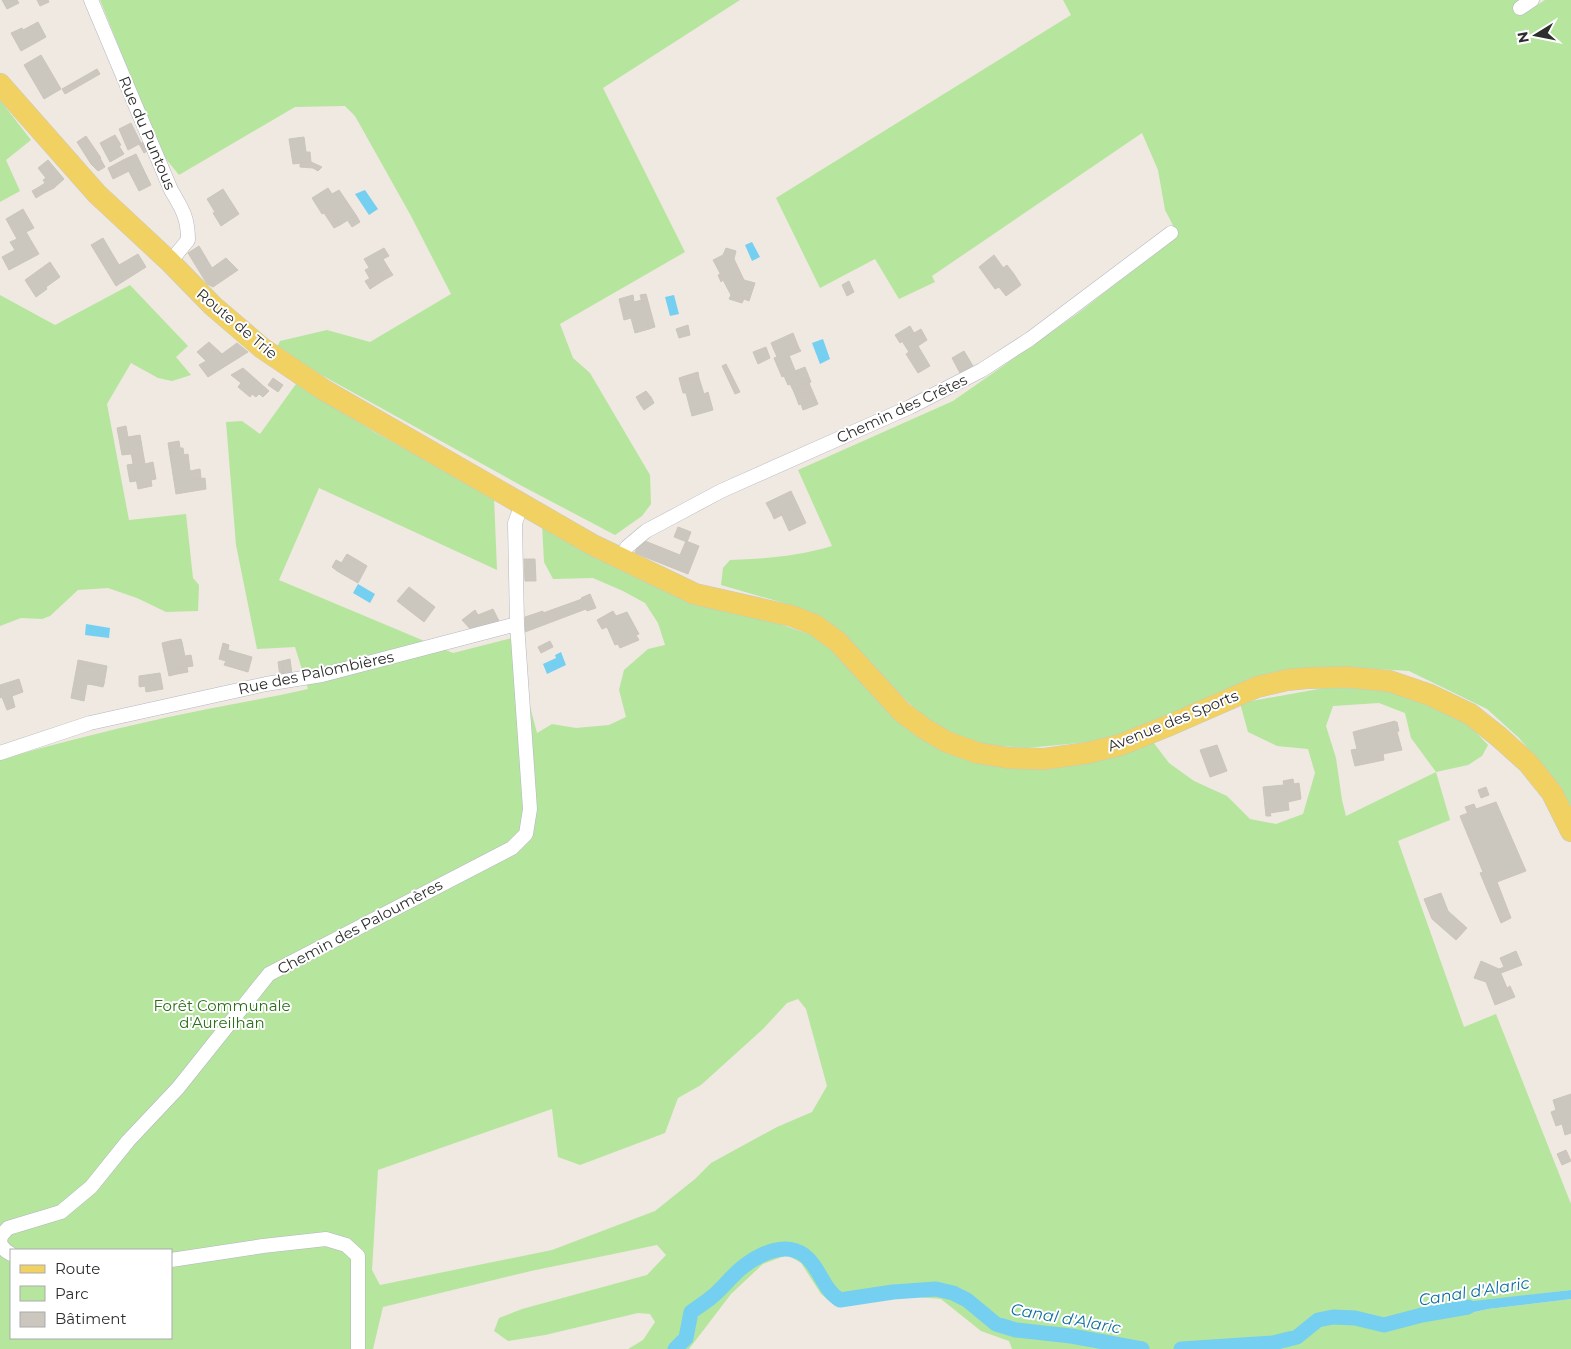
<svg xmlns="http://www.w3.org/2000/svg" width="1571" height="1349" font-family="Montserrat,sans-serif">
	<rect width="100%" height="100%" fill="#efe9e1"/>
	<path fill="#b6e59e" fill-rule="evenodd" d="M100,0H740L603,88L685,252L560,324L573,358L590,373L650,475L651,504L642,516L615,535L522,486L307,367L277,347L280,341L327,330L370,342L451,294L411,216L355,116L345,106L295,107L179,175L162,154Z
		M1063,0H1521L1528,11L1545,0H1571V812L1543,766L1519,738L1487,709L1409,671L1344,667L1143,729L1089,742L1027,748L985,745L948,733L914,708L834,628L810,613L787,604L721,585L723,568L730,560C765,559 799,556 832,546L798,470L953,401L1077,314L1178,235L1165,210L1158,170L1142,133L932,276L935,282L899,299L875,259L820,288L776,198L1071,15Z
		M0,100L31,140L6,160L20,191L0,202Z
		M130,285L188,346L176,357L191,375L172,381L158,378L131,363L107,404L129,520L186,514L193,578L199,585L198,611L166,612L137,598L108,588L78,590L50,616L42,619L21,618L0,626V295L55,325Z
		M296,384L376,433L494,497L497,570L319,488L279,580L453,653L512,638L537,733L552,724L576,728L609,725L626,717L619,690L624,670L648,649L665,645L658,623L645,603L623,591L593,578L553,579L544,562L542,524L774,622L811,635L823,641L855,674L995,766L1153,742L1169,763L1194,781L1227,796L1250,819L1276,824L1303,814L1315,773L1308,749L1277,746L1248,732L1240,703L1324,688L1376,687L1406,691L1465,721L1488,745L1482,756L1468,765L1436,772L1450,820L1398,841L1464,1027L1496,1014L1571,1204V1290L1448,1305L1451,1317L1488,1309L1571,1299V1349H1012L1009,1341L981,1331L941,1299L905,1296L835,1306L821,1294L801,1263L787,1255L763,1264L731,1294L689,1349H628L643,1340L655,1322L650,1314L638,1313L545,1335L508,1341L494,1331L499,1318L522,1309L647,1275L666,1255L657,1245L531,1271L383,1307L373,1349H0V759C64,742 128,725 193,712C232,704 269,698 308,689L295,647L257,649L236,545L226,422L242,421L260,434ZM1379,703L1405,713L1411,738L1436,772L1346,816L1342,800L1336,758L1326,726L1333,706ZM798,999L806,1009L827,1086L812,1112L777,1127L711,1163L695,1179L655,1211L552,1250L380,1285L372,1270L378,1170L552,1109L558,1157L580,1165L665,1133L678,1098L701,1085L763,1029L787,1003ZM11,1250H171V1338H11Z"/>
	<path fill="#75cff0" d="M365,190L378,209L369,215L355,194Z
		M752,242L760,257L752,261L745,245Z
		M674,295L679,314L670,316L665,297Z
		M823,339L830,359L820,364L812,343Z
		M358,584L375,594L370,603L353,593Z
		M86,624L110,628L109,638L85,635Z
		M561,652L566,665L547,674L543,664L556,658L555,655Z
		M1571,1290V1299L1488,1309L1451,1317L1447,1304Z"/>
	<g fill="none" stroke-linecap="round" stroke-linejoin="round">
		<path stroke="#75cff0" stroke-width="15" d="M675,1349L686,1338L691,1312C698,1307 706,1302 713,1296C724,1287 732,1275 744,1266C760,1254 785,1241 804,1255C820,1267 823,1290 840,1300L893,1292L936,1289L953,1293L967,1300L996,1324L1016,1330L1071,1336L1142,1349
			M1181,1349L1273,1343L1297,1337L1318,1320L1333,1317L1355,1318L1384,1325L1422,1315L1468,1307"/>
	</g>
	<path fill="#cbc7bf" stroke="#cbc5ba" d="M2,0H17L19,3L7,9Z
		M37,0H48L49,2L40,6Z
		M38,22L46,37L21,51L11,33L22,28L23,30Z
		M41,55L61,89L44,99L24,65Z
		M97,69L100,74L65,94L62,89Z
		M131,123L141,143L128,150L119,129Z
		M115,135L121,145L119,146L124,154L110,162L100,143Z
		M86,136L101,158L91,164L77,142Z
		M304,137L306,152H310L311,162L293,164L289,139Z
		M144,142L149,150L144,153L139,144Z
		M136,154L151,185L139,191L123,160Z
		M100,158L105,167L98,171L91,164Z
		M48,160L64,179L54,188L38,168Z
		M123,160L129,171L117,177L112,166Z
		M311,162L322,167L318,171L313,168L300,167V163Z
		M112,166L117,177L113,179L108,168Z
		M46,178L54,188L44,193L39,187L45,183L43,180Z
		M39,187L44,193L36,198L32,191Z
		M328,188L332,194L339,190L356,215L340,225L330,210L322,214L312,198Z
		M223,189L239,214L221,226L213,213L215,212L207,199Z
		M23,209L34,228L26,232L39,254L9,270L2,257L15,250L10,242L17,239L6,219Z
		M330,210L340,225L334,228L324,213Z
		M356,215L360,222L352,227L348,221Z
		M103,238L119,265L138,254L146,267L116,286L91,245Z
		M199,246L212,268L226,258L238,270L213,287L207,284L188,253Z
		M384,248L389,256L383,259L389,269L380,274L384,280L370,289L365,281L374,276L364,259Z
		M726,248L736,251L734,259L744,280L755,283L749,301L744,299L742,303L729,299L731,295L723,280L724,279L722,274L721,275L713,260L723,255Z
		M994,255L1010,277L1014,274L1021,285L1006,296L999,287L995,289L979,267Z
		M50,262L60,277L46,287L47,289L36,297L25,280Z
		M1007,265L1014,274L1010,277L1003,268Z
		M369,268L374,276L370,279L365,270Z
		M389,269L393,275L384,280L380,274Z
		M720,274H722L724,279L721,282L718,275Z
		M849,281L854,292L847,296L842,285Z
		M646,294L655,327L649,329L640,295Z
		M633,295L634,302L642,300L649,329L635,333L631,318L624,320L619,299Z
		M688,325L690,335L679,338L676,329Z
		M910,326L914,333L900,343L895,335Z
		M921,329L927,340L921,344L914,333Z
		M793,333L799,348L788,353L799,380L807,377L809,383L793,390L790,384L788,385L784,376L782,377L774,358L777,357L771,343Z
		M914,333L921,344L918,346L930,366L918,373L906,354L909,352L902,341Z
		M209,342L222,354L237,343L248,352L208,377L199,365L206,361L197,352Z
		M766,347L770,358L758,364L753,352Z
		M799,348L801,351L789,356L788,353Z
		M964,351L973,366L960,373L952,358Z
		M726,364L740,392L735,394L722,366Z
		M805,367L811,382L809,383L807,377L799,380L795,371Z
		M243,368L269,391L263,397L259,394L256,397L252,394L250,397L238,387L241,383L231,375Z
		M698,372L699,378L687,381L685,376Z
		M685,376L687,381L699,378L704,394L708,392L713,410L692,416L686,393H683L679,378Z
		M273,378L283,385L278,392L268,385Z
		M809,383L818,404L816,405L810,391L796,397L793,390Z
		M646,391L651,397L640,404L636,397Z
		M810,391L816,405L803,410L801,404L799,405L796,397Z
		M651,397L654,403L644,410L640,404Z
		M126,426L131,454L122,455L117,428Z
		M140,435L145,464L153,462L156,479L151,480L152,486L138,489L128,437Z
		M179,441L180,448H183L184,455L188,454L191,480L205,478L206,489L176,494L168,443Z
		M133,464L136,481L130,482L127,465Z
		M200,469L201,478L191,480L190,471Z
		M791,491L806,523L789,531L780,511L772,514L766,503Z
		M780,511L782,515L774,519L772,514Z
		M678,527L691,532L687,542L674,537Z
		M640,539L680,555L686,541L699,546L688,574L635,553Z
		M347,554L359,561L357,564L345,557Z
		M345,557L357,564L359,561L367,566L358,583L337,571Z
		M524,559H535L536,581H525Z
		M336,560L342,563L337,571L332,567Z
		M409,587L435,607L424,622L397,601Z
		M590,594L596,608L587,611L586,609L525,632V617L543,611V613L582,599L581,598Z
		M493,609L500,623L473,632L462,620L475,610L478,615Z
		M613,611L616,616L627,612L639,634L636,635L639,640L620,648L618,644L615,645L607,627L602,629L597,620Z
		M181,639L182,642L171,645L170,641Z
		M170,641L171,645L182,642L187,667L176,669L177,674L169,676L162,643Z
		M550,641L553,647L541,653L538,647Z
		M223,643L229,645L228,650L252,657L248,672L224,665L226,661L219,659Z
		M191,655L193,666L187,667L185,656Z
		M290,659L292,674L284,675L282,661Z
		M78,660L97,664L96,667L86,665L85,667L77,666Z
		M282,661L284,675L280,676L278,662Z
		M97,664L107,666L104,684L94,682V685L87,684L84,701L71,698L77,666L85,667L86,665L96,667Z
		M187,667L188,672L177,674L176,669Z
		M160,673L163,689L146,692L145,686L140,687L139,686V676Z
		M19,679L23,692L12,696L15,707L7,710L2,697L0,698V685Z
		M94,682L104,684L103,687L94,685Z
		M1395,721V722H1397L1399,731L1397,732L1402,750L1383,754L1384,760L1355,766L1351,750L1357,749L1353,732Z
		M1217,745L1227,771L1210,777L1200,750Z
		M1293,779L1294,784L1299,783L1301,799L1288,802L1289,810L1270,813L1271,816H1266L1263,787L1284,785L1283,781Z
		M1486,787L1489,795L1481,798L1478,790Z
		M1496,802L1526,871L1497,882L1511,918L1501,923L1480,873L1483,872L1469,838L1477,835L1465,807L1474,804L1476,809Z
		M1468,813L1477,835L1469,838L1460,816Z
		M1441,893L1448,911L1467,928L1456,940L1432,919L1424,899Z
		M1516,951L1522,965L1501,973L1499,969L1504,967L1500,958Z
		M1481,961L1499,969L1507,988L1510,986L1515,997L1495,1005L1486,982L1474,978Z
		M1571,1094V1133L1565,1135L1562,1124L1556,1126L1551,1112L1556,1110L1553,1100Z
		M1566,1150L1571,1161L1562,1165L1557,1154Z"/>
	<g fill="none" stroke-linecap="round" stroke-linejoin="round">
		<defs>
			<path id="minor" d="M91,0L171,190C182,209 188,217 188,240L170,262
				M1520,8L1532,0
				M620,559L627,547L646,531L678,514L721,491L910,407L982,370L1030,339L1171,233
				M0,753L90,723L266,684L322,675L517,624L515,523L522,504
				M0,1242L1,1236L8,1228L61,1212L91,1187L128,1141L178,1088L269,974L512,848L526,834L530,809L517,624
				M0,1244L6,1251L11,1254
				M171,1260L263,1246L326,1239L346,1245L358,1256V1349"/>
			<path id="primary" d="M0,84L97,194L170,262L213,306L262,348L324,390L593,545L695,594L792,616L815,625L838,642L902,712L925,729L947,742L978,753L1009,758L1044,759L1087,753L1120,745L1170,725L1257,687L1287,680L1308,678L1347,677L1389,681L1430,695L1470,714L1498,736L1528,763L1552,793L1571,831"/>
		</defs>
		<use href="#minor" stroke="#b4b7c1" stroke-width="15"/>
		<use href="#primary" stroke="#c9c9c9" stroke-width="22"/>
		<use href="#minor" stroke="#fff" stroke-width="14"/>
		<use href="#primary" stroke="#f2d163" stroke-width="21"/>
	</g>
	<g text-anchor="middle" stroke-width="4" stroke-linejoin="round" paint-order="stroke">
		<g font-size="15" fill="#2e2e2e" stroke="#fff">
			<text transform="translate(147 133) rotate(67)" y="5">Rue du Puntous</text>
			<text transform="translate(237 324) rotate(40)" y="5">Route de Trie</text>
			<text transform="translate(902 409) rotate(-25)" y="5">Chemin des Crêtes</text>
			<text transform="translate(316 673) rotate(-12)" y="5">Rue des Palombières</text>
			<text transform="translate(1173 721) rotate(-22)" y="5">Avenue des Sports</text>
			<text transform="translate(360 927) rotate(-28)" y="5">Chemin des Paloumères</text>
		</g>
		<g font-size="15" fill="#2c6e1b" stroke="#fff">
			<text x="222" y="1011">Forêt Communale<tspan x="222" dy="17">d'Aureilhan</tspan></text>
		</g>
		<g font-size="16" font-style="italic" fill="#0d6fa3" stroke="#fff">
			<text transform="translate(1474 1291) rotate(-9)" y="6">Canal d'Alaric</text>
			<text transform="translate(1066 1318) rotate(10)" y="6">Canal d'Alaric</text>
		</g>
	</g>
	<rect x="10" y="1249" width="162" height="90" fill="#ffffff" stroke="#ababab"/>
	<rect x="20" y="1265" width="25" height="8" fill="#f2d163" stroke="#ababab"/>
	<text x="55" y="1274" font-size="15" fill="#2e2e2e">Route</text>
	<rect x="20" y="1286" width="25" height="15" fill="#b6e59e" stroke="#ababab"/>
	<text x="55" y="1299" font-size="15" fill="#2e2e2e">Parc</text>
	<rect x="20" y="1312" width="25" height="15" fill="#cbc7bf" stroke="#ababab"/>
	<text x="55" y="1324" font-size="15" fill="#2e2e2e">Bâtiment</text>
	<g transform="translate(1536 35) rotate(260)" stroke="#ffffff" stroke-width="4" paint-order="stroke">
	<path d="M0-4L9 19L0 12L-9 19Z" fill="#2e2e2e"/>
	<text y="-8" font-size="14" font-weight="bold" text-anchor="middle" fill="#2e2e2e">N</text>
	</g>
</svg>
